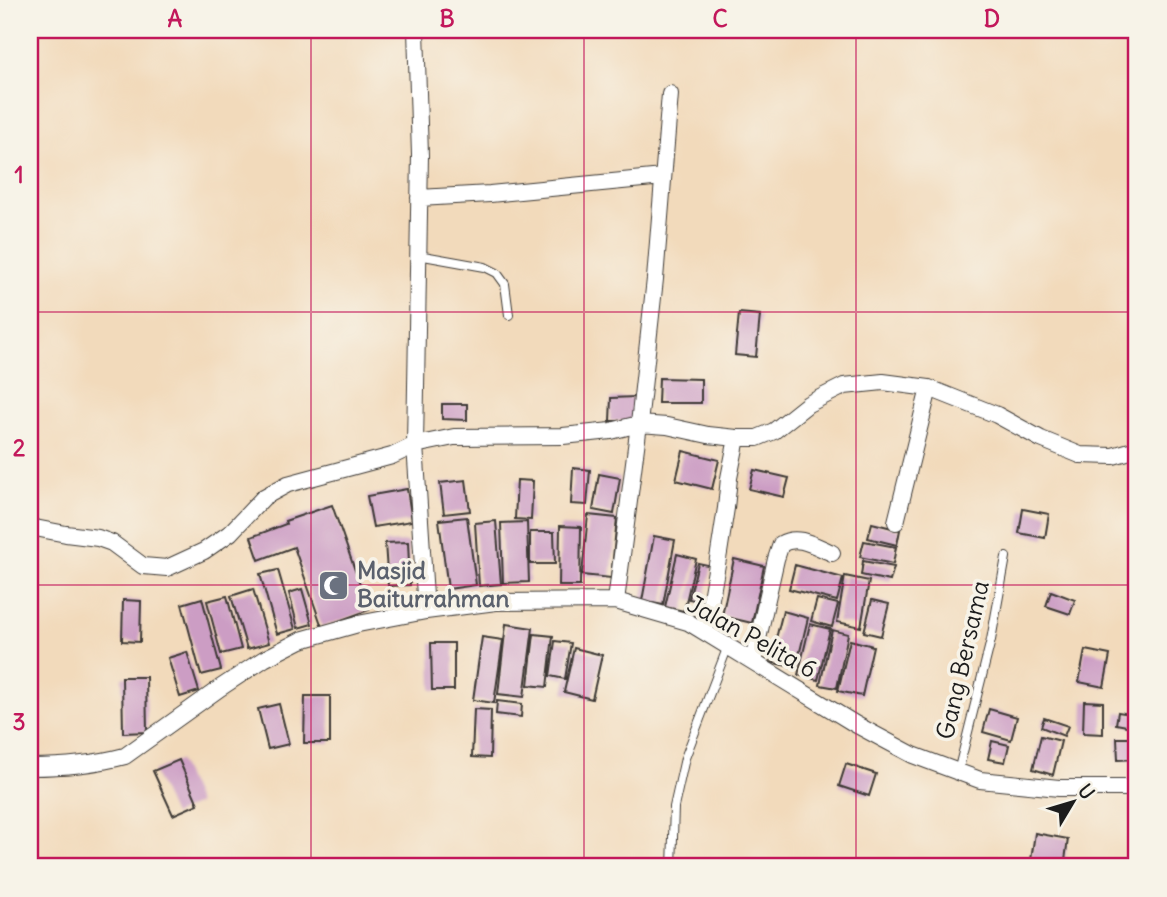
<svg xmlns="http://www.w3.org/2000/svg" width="1167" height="897" font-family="Delius,sans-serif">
	<rect width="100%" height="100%" fill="#f7f3e8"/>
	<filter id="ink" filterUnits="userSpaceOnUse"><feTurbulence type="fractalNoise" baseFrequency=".0143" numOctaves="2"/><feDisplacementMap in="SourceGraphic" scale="14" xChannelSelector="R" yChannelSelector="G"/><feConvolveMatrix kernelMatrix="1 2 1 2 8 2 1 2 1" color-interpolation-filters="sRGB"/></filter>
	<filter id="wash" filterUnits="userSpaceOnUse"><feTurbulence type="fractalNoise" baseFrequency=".00686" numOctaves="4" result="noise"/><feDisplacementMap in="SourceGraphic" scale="28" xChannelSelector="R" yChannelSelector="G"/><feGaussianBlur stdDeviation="1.57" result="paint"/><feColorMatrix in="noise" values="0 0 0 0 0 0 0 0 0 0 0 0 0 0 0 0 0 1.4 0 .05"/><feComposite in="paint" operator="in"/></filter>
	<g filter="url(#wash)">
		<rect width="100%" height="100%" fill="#f2dabb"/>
		<g id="blocks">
			<path fill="#cc9dc4" d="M739,313L760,315L756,357L735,355Z
				M659,378L701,379V403H658Z
				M635,397V421H610L611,398Z
				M442,404H467V420L442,419Z
				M683,451L719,460L712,489L676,480Z
				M573,468L590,470L587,505L571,504Z
				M754,470L789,478L784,497L749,489Z
				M599,474L620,478L614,514L593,510Z
				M466,480L470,511L444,514L440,483Z
				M517,480L533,481L531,520L515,519Z
				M407,489L412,521L373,527L367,496Z
				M332,505L369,610L322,627L294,547L259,560L251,537L286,524L285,521Z
				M1023,509L1049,514L1045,538L1019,533Z
				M588,515L617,518L611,578L582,575Z
				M467,517L476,585L448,589L439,520Z
				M496,521L501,584L479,586L475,523Z
				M527,522L529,582L503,583L501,523Z
				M872,523L900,530L897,545L868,538Z
				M560,526L581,527L580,586H559Z
				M530,532H554L555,564H530Z
				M654,536L675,540L663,605L642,601Z
				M864,541L896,547L893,564L860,557Z
				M408,542L410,585L388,586L385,543Z
				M677,554L696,559L684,611L665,607Z
				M734,559L764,566L752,623L722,616Z
				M863,561L894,567L890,581L861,575Z
				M698,563L712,566L704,602L689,599Z
				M795,565L843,578L837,601L789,589Z
				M278,570L295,629L277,634L260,574Z
				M845,576L869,581L861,627L837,622Z
				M253,589L269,643L247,649L231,596Z
				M302,589L312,624L298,628L289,593Z
				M1051,591L1075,600L1070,614L1046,606Z
				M227,596L241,649L221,654L207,601Z
				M202,598L221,670L201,675L182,604Z
				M817,599L838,604L832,627L811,621Z
				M123,600L141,601L140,642L122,641Z
				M872,600L889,604L881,636L864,632Z
				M783,611L808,618L796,668L770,662Z
				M506,624L533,628L524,697L498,694Z
				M810,624L830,629L818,680L798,675Z
				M832,630L848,634L837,688L820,685Z
				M534,634L553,636L547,687L528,685Z
				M482,637L503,640L494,703L473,700Z
				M850,640L873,646L862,696L838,691Z
				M555,641L571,643L565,679L550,676Z
				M431,643H454V690H432Z
				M574,648L602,655L592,699L564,692Z
				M1085,650L1110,655L1104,687L1079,682Z
				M187,652L199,691L180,697L168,658Z
				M122,677H146L147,732L123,733Z
				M305,696H330V743H304Z
				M497,701L522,704L521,717L496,714Z
				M1084,701L1103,702V734L1083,733Z
				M279,704L289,744L268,749L258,709Z
				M474,709L491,710L490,758L472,757Z
				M989,709L1017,717L1011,740L983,732Z
				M1118,712L1137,715V728L1116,724Z
				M1044,718L1068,726L1064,736L1041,727Z
				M1041,736L1061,741L1053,775L1033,769Z
				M1117,738H1136V759L1118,760Z
				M992,741L1009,745L1005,762L988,759Z
				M179,760L198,804L173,815L153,771Z
				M846,764L876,774L869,796L839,786Z
				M1035,833L1068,839L1064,867H1030Z"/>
		</g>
	</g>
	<g filter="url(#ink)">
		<use href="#blocks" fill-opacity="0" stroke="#3c3834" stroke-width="2"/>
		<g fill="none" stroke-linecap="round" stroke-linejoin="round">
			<defs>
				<path id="service" d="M418,255L485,267L497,273L505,284L509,315
					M958,772L991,640L1006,557
					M672,867L674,807L685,758L728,646"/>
				<path id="minor" d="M416,30L420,155L415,445L426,611
					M419,198L490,194L663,177
					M896,522L929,388
					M30,527L66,534L98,538L112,543L143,566L167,568L204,551L230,533L264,497L288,484L392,456L415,445L454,437L563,436L611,431L639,424L667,426L708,435L737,438H757L774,431L808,404L844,386L883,382L929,388L997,415L1041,439L1080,455L1113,456L1137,449
					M616,601L639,424L655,279L670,94
					M705,632L719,553L726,508L729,478L737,438
					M753,661L776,559L781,544C798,534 815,546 832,553
					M30,767C61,767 95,764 125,756L220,688L264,659L301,640L358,624L426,611L496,602L616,601L688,622L855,724L913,755L980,780L1059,788H1137"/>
			</defs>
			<use href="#service" stroke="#3c3834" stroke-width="10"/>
			<use href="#minor" stroke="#3c3834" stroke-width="18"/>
			<use href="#service" stroke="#fff" stroke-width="8"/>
			<use href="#minor" stroke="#fff" stroke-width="16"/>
		</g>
	</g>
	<path fill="none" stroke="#c2185b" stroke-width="2" stroke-opacity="0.55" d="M311,30V867M584,30V867M856,30V867M30,312H1137M30,585H1137"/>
	<defs>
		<symbol id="mosque-square" viewBox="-11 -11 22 22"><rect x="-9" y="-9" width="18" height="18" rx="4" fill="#6b7280" stroke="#f7f3e8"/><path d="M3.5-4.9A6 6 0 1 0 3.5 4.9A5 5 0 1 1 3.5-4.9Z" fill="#fff"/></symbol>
	</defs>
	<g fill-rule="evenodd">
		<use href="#mosque-square" x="316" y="568" width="35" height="35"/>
	</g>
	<g text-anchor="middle" stroke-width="7" stroke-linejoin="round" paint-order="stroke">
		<g font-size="24" font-weight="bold" fill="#5b616d" stroke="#f7f3e8" text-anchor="start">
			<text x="357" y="579">Masjid<tspan x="357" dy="28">Baiturrahman</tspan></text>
		</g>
		<g font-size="24" fill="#1c1c1c" stroke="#f7f3e8">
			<text transform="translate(752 637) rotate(29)" y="8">Jalan Pelita 6</text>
			<text transform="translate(963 660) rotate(-77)" y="8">Gang Bersama</text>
		</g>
	</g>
	<rect width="1167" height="897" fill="none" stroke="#f7f3e8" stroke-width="77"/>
	<g transform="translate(1073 802) rotate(52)" stroke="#f7f3e8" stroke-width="5" paint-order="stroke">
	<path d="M0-5L12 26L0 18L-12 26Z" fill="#1c1c1c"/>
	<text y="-10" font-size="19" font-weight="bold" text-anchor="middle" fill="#1c1c1c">U</text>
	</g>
	<rect x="38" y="38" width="1090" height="820" fill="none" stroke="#c2185b" stroke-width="2.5"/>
	<g font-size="23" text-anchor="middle" font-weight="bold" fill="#c2185b">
		<text x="175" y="27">A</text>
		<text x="447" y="27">B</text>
		<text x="720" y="27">C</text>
		<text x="992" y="27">D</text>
		<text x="19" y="183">1</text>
		<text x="19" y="456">2</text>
		<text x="19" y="730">3</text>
	</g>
</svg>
